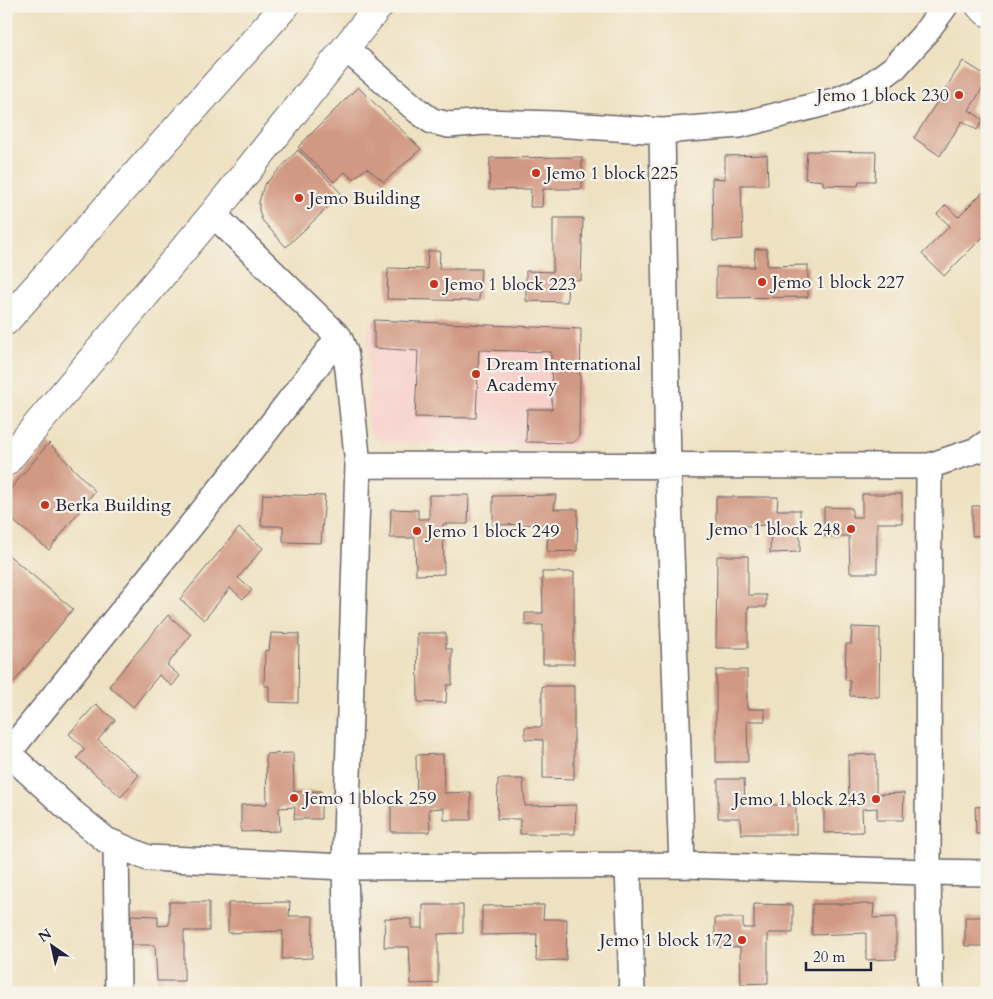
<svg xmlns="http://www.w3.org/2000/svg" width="993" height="999" font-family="Cardo,serif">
	<rect width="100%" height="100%" fill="#f7f3e8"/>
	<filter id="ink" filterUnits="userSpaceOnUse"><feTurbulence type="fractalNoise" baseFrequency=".02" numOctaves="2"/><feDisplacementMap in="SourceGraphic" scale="10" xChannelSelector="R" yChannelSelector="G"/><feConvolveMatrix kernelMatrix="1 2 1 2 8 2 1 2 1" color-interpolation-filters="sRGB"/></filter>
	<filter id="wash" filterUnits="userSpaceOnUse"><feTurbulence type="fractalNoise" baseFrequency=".0096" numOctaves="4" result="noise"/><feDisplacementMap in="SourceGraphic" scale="20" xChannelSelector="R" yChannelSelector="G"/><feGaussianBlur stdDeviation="1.12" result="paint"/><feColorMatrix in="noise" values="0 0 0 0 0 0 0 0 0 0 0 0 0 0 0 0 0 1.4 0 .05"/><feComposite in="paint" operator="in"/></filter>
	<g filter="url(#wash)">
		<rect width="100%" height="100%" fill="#eee1c1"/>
		<path fill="#f7d0cb" d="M369,320L583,327L582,436L580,441L574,446L567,448L560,449L381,441L374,437L370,431L368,421Z"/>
		<g id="blocks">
			<path fill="#d19983" d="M963,61L987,76V81L969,110L983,120L977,130L962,121L940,156L914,138Z
				M358,87L421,149L384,182L367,168L353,179L345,172L334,182L298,147Z
				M298,150L342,194L286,247L262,220L259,210V202L264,185Z
				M807,151L876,152L875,181H859L858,186L823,185V181L805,179Z
				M767,155L768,185H741L743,239L713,241L712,178L725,179V156Z
				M582,157V189H543L542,207H530L531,189L489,190L490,158Z
				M987,188V233L944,276L922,254L950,226L937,214L946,205L958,217Z
				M553,218H583L581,280L568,279L567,302L526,301V271L553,272Z
				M755,249H767V266L808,265V297L716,298V267H754Z
				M428,251H440L439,269H481L479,301L387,299L388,268L427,269Z
				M374,320L581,329L579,436L573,443L526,442L527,409H552L551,352L479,350L476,418L415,417L418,351L374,348Z
				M49,443L95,491L49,550L6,515V494Z
				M263,494L325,496L321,543L283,542V526H261Z
				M862,494H902V523H877V573H850L849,536H824V507L852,508V517H862Z
				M429,495H469L468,524H443L444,574L416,575L415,538H390L391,509L418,510V519H429Z
				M556,495L554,509H578L577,551L547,552L548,524L493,525V496Z
				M716,497H778L777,510H800V552L770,553L771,525L716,527Z
				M972,506H987V535L972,536Z
				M239,528L263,548L238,578L252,590L243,599L230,588L204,620L180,599Z
				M6,553L73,609L6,692Z
				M717,556H748V595H766V607H748V648H716Z
				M542,572H574V664H543V625H525V613H543Z
				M168,615L191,635L167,665L180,676L172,686L159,675L133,707L109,686Z
				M852,627L880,628L879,697L850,696V680H845L846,644H851Z
				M271,633L299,634L298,703L269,702V686H264L265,650L269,651Z
				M417,633H446V649H452V685H447L446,703L418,702Z
				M716,670H747V709H765V721H747L748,762H716Z
				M542,686H574V779L543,778V740L525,739V727H542Z
				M96,704L115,720L98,740L139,775L121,797L77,758L85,749L69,734Z
				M293,753L294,792L321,791V819H294L295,807L279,808L280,831L241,832V805L267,804L266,754Z
				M443,754L444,793L471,792V820H444V808L429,809L430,832H391V806L417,805L416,755Z
				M876,754V794L904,793L903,820H877V808L862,809L863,832L824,833V806L849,805L848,755Z
				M498,779H523L525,806L576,805L575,834H520V819H497Z
				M718,779H744L745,805H796V834H741L740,818H718Z
				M987,806V833L976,834L975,807Z
				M169,902H209V931H184V981H157L155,945H131V915L158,916V926L169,925Z
				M290,902L289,916H313L312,958L282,959L283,931L228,933V903Z
				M754,904L793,905V933H768V983L741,984L740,947H715V918H743V928H754Z
				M812,904H874L873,918L896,917V959L866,960V933L812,935Z
				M423,905H463V933L438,934V983L411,984L409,947H384L385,918L412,919V928H423Z
				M544,905L543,919H567L566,960L536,961L537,934L482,935V906Z
				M965,917H987V946H965Z"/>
		</g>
	</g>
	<g filter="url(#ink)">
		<use href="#blocks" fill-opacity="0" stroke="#69656a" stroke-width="1"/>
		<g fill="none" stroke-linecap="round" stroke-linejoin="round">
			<defs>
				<path id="minor" d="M345,48L418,111L432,121L449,125L485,122L555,124L662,131L740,125L837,100L868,87L895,67L923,36L945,6
					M662,131L668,466L682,865
					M213,214L339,337L345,352L348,369L358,465L345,867L348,993
					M358,465L929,466L977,450L987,443
					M929,466L928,872L930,993
					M6,751L8,753L247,456L339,337
					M6,755L8,753L72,812L106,840L148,858L345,867L682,865L928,872L987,873
					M116,844L118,993
					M628,865L632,993"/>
				<path id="major" d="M980,6L987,12
					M6,321L285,6
					M6,462L213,214L379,6"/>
			</defs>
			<use href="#minor" stroke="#69656a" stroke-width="28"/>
			<use href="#major" stroke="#69656a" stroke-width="30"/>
			<use href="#minor" stroke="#fff" stroke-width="25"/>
			<use href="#major" stroke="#fff" stroke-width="28"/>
		</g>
	</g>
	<g fill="#c8321e" stroke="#f7f3e8" stroke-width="2">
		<circle cx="959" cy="95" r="5"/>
		<circle cx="536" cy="173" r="5"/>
		<circle cx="299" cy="198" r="5"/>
		<circle cx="762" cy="282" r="5"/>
		<circle cx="434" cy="284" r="5"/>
		<circle cx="476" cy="374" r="5"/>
		<circle cx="45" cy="505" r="5"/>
		<circle cx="851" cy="529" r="5"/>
		<circle cx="417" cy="531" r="5"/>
		<circle cx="294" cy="798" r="5"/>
		<circle cx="876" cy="799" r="5"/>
		<circle cx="742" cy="940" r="5"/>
	</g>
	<g text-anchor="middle" stroke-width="4.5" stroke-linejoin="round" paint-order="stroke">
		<g font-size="18" fill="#22223b" stroke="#f7f3e8" text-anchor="start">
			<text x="949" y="101" text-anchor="end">Jemo 1 block 230</text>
			<text x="546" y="179">Jemo 1 block 225</text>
			<text x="309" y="204">Jemo Building</text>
			<text x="772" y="288">Jemo 1 block 227</text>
			<text x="444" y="290">Jemo 1 block 223</text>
			<text x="486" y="370">Dream International<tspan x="486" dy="21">Academy</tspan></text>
			<text x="55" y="511">Berka Building</text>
			<text x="841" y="535" text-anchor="end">Jemo 1 block 248</text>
			<text x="427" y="537">Jemo 1 block 249</text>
			<text x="304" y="804">Jemo 1 block 259</text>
			<text x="866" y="805" text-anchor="end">Jemo 1 block 243</text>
			<text x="732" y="946" text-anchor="end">Jemo 1 block 172</text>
		</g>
	</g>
	<rect width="993" height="999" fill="none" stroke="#f7f3e8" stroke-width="25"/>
	<g transform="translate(52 946) rotate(326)" stroke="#f7f3e8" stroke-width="4" paint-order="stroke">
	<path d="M0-4L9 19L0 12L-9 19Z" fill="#22223b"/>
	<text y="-8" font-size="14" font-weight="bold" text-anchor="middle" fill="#22223b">N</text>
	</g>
	<path d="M806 962v8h65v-8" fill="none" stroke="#22223b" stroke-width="2.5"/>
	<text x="813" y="962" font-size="15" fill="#22223b" stroke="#f7f3e8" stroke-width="4" paint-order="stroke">20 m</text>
</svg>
